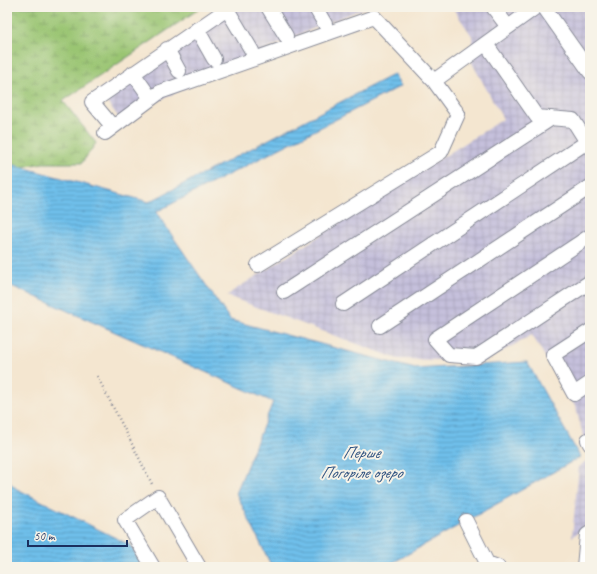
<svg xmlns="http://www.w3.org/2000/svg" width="597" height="574" font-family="Caveat,sans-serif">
	<defs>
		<pattern id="industrial-grid" width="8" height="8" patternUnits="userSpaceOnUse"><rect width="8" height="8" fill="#c5c0db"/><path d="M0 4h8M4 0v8" fill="none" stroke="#a9a5be"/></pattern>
		<pattern id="wetland-marsh" width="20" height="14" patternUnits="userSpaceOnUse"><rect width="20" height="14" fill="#9ac572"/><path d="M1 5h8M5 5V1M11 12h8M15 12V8" fill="none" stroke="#7da061"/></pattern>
		<pattern id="water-rules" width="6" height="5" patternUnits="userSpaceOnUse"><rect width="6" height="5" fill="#70c0eb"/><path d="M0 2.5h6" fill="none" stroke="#5b9cc2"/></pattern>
	</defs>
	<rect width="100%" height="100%" fill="#f7f3e8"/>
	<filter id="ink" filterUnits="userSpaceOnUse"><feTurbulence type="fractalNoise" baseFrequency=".025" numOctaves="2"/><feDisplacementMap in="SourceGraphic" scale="8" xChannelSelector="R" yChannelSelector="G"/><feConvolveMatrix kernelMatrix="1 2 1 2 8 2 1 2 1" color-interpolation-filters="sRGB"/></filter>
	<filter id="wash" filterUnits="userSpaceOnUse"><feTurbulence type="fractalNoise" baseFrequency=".012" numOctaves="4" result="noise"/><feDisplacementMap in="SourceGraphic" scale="16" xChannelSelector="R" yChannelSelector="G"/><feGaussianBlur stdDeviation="0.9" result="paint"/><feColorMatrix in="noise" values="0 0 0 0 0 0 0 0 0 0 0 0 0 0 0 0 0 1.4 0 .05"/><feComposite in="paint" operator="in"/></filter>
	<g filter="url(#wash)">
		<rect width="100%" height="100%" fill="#f4e6d0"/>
		<path fill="url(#industrial-grid)" d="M231,7H367L295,36L120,119L104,98Z
			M452,7H590V523L572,537L579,466L589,459L576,408L532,335L485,361L398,359L227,296L233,291L503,119L472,63V36Z"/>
		<path fill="url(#wetland-marsh)" stroke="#5a7a68" d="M7,7H202L63,101L96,143L82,163H43L7,170Z"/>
		<path fill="url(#water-rules)" stroke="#4678a4" d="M394,74L401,86L156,212L230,320L415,369L527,362L580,457L385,567H272L236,493L273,402L7,284V163L149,202Z
			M7,480L17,489L130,545L144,567H7Z"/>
	</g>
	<g filter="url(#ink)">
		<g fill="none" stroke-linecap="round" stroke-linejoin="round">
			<defs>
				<path id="minor" d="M268,7L286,36
					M315,7L325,24
					M493,7L508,27
					M544,7L590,72
					M227,9L252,51
					M197,29L214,59
					M486,44L537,117L573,120L590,147
					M167,49L179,71
					M133,73L147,93
					M434,81L536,7
					M113,127L92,102L230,7
					M105,133L160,92L374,17L434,81L458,114L441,152L258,265
					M590,236L435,339L449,355L476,357L590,282
					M284,292L552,118
					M343,304L587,142
					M380,326L590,187
					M590,331L553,355L574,394L590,383
					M590,439L588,440L590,444
					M466,521L487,563L498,567
					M153,567L125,520L158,497L199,567
					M584,567L587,535L590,533"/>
			</defs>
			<use href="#minor" stroke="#888a97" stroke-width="16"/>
			<path stroke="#888a97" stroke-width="2.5" stroke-dasharray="1 3" stroke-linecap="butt" d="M97,376L126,432L153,486"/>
			<use href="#minor" stroke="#fff" stroke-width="14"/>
		</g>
	</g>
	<g text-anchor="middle" stroke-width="4" stroke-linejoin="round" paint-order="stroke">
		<g font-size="17" font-style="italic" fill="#305381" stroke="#f7f3e8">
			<text x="361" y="458">Перше<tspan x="361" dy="20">Погоріле озеро</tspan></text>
		</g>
	</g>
	<rect width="597" height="574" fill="none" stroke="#f7f3e8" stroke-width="24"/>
	<path d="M28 540v6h99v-6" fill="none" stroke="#1b2f5e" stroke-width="2"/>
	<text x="34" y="540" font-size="12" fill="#1b2f5e" stroke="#f7f3e8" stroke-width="3" paint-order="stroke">50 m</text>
</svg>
